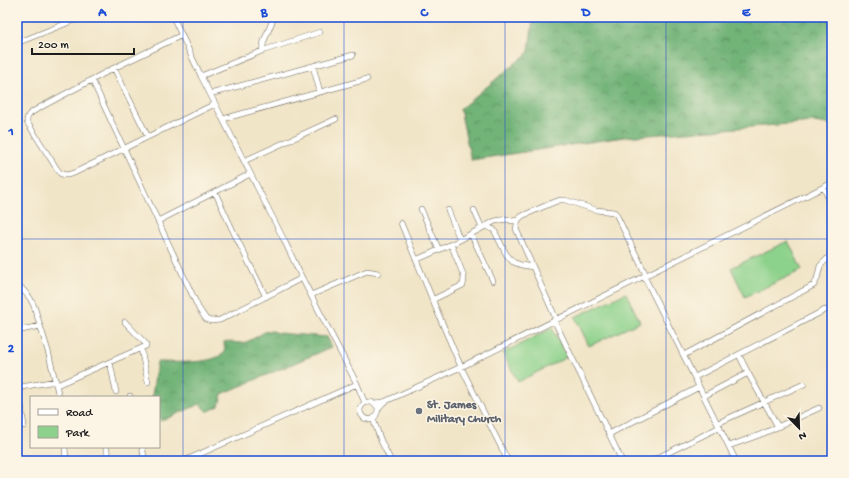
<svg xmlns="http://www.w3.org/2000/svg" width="849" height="478" font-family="'Gochi Hand',sans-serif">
	<defs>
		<pattern id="forest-crowns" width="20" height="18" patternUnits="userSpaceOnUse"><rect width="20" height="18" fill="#72b478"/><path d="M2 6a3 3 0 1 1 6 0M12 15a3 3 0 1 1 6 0" fill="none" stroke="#5d9262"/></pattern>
	</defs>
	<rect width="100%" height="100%" fill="#fcf5e5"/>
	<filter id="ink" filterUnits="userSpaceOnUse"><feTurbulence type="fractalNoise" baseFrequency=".025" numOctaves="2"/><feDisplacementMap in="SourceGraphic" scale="8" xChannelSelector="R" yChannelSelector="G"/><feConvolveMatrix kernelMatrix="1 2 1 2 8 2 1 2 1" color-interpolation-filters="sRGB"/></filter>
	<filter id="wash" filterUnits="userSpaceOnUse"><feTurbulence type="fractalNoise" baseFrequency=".012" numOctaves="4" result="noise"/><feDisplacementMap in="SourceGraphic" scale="16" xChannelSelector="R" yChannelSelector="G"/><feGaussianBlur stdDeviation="0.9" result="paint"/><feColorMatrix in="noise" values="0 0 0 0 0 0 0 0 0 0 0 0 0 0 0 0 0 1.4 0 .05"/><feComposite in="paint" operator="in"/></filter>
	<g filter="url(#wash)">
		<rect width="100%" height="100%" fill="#f1e5c8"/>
		<path fill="url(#forest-crowns)" stroke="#47684a" d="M533,17H832V125L814,122L623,137L471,160L460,109L529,52Z
			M267,331H272L278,333L327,337L332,347L222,394L219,406L207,412L200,404L161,421L159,419V397H152L157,362C173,362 214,365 225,352L224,342C230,340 233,343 240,343C247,344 260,334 267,331Z"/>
		<path fill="#8dd28c" stroke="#547754" d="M788,241L802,270L745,297L731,268Z
			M626,293L640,322L589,346L575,317Z
			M552,328L567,357L518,382L503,353Z"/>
	</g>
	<g filter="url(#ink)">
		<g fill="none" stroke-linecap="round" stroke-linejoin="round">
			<defs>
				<path id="minor" d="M173,17L201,76L285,242L302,278L357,384L365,403
					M182,35L114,68L39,108C33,112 26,114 27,122L57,169L61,174L67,175L74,173L215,104
					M17,43L82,17
					M262,51L264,41L274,17
					M313,66L320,92
					M114,68L148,137
					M201,76L262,51L320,32
					M92,80L199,309L206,319L211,321L220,320L302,278
					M210,94L353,55
					M223,119L367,79
					M244,161L336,119
					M824,187L832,209
					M215,192L234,233L266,297
					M421,209L439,250
					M448,210L460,240
					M474,210L482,228
					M518,220L516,229L521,240L556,319
					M158,221L250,174
					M401,223L440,318L461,367L508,461
					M486,226L494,230L506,254L513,262L521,265L533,267
					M471,234L493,281
					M416,260L454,243L495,221L507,219L512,221L518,220L522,216L552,203L560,200H565L596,210L614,212L616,214L646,275
					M644,276L736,461
					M17,283L30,298L34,306L48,351L59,397
					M311,295L367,271L378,273
					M432,300L463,285L464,279L463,274L451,244
					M554,320L622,461
					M17,331L40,326
					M141,349L148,382
					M684,355L814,285L817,279L820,266L832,254
					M110,362L116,392
					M748,373L778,427
					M695,377L825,310
					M57,385L146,346V344L125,322
					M130,396V397
					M704,396L748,373L739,355
					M374,403L384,402L461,367L832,183
					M378,408L374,403C363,399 355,410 364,418C373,422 376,417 378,410C379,407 382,404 384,402
					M373,419L381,441L391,461
					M718,423L804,384
					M24,426L19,390L21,387L56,381
					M609,434L699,387
					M729,446L762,434L819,408
					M65,447L66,461
					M106,447L110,461
					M142,447L145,461
					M186,460L357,384
					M651,461L720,427"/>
			</defs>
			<use href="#minor" stroke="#676258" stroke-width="6"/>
			<use href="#minor" stroke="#fff" stroke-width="5"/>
		</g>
	</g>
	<path fill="none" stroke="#1d4ed8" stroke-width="1" stroke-opacity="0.55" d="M183,17V461M344,17V461M505,17V461M666,17V461M17,239H832"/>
	<circle fill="#6b7280" stroke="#fcf5e5" stroke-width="1.5" cx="419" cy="411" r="4"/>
	<g text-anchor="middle" stroke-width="3" stroke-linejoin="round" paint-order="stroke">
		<g font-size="12" font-weight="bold" fill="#5b616d" stroke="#fcf5e5" text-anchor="start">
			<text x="427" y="408">St. James<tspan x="427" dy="14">Military Church</tspan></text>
		</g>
	</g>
	<rect width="849" height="478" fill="none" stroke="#fcf5e5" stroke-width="44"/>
	<rect x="30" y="396" width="130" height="52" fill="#fcf5e5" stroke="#a29e95"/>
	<rect x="38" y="409" width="20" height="6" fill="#ffffff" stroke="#a29e95"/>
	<text x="66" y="416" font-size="12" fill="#1c1c1c">Road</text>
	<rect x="38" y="426" width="20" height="12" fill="#8dd28c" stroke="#a29e95"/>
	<text x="66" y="436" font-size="12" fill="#1c1c1c">Park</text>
	<g transform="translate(799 428) rotate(157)" stroke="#fcf5e5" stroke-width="3" paint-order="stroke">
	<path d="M0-3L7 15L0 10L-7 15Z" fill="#1c1c1c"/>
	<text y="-6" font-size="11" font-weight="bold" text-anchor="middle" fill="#1c1c1c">N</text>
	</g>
	<path d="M32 48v6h102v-6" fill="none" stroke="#1c1c1c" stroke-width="2"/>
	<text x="38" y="48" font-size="12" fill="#1c1c1c" stroke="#fcf5e5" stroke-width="3" paint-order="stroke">200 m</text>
	<rect x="22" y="22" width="805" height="434" fill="none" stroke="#1d4ed8" stroke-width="1.5"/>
	<g font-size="13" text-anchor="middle" font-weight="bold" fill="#1d4ed8">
		<text x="102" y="16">A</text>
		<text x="264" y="16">B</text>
		<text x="424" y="16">C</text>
		<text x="586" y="16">D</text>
		<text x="746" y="16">E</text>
		<text x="11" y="135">1</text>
		<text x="11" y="352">2</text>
	</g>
</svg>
